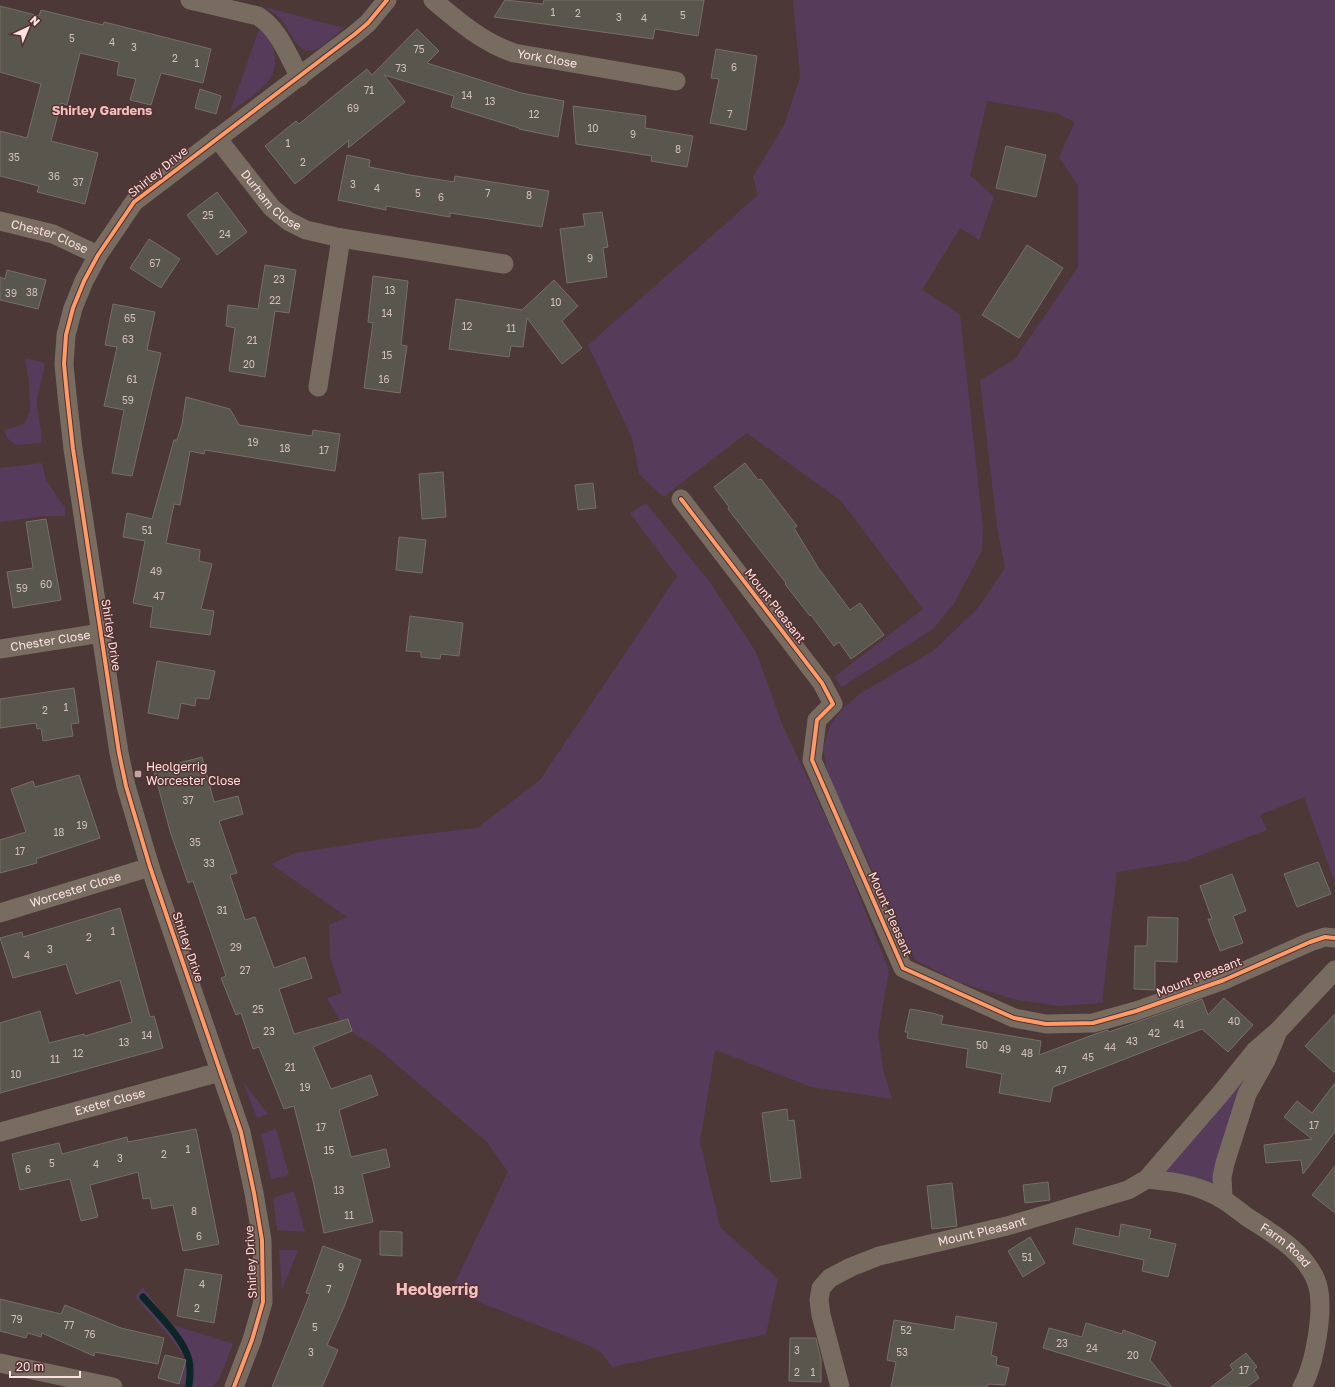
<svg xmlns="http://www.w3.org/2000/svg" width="1335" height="1387" font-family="'Golos Text',sans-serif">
	<rect width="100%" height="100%" fill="#4d3838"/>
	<path fill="#573b5b" d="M793,0H1335V883L1304,797L1260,815L1267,830L1185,861L1117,872L1102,1003L1060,1006L1017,1000L961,983L915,960L829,780L823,749L830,725L844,707L861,693L933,651L978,608L1005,568L997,527L980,380L1015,359L1078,267V186L1059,157L1075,122L1057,113L987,101L970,175L994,197L979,240L960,228L922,290L960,314L983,529L982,551L953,605L933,629L842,687L834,677L923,609L841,501L747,433L663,497L639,474L632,438L588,345L758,195L753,177L785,123L800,77Z
		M264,7L344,28C336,34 328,42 319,48C299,59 291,33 283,22C278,15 271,11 264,7Z
		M259,29C267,34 270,39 273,48C284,80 252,96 230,112Z
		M25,358L45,363C44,377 37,389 37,403C37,416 43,429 41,443L16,445L7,438L4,430L24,424L30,412L29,383Z
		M42,463L46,480L65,508V516H45L0,522V468Z
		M646,503L709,581L756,652L783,726L836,839L889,970L878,1034L883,1070L892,1099L812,1087L715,1050L700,1142L720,1227L778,1279L766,1334L612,1367L603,1354L588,1345L451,1291L508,1172L487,1142L376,1047L344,1027L327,998L342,993L330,957L329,925L347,917L271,864L295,853L391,838L477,828L540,780L677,576L630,513Z
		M1246,1074L1249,1077L1216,1179L1211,1184L1164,1171Z
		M243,1082L268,1114L257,1118Z
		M276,1129L289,1175L271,1179L261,1134Z
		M294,1191L305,1232L277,1230L273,1198Z
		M279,1250H298L282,1290Z
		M143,1287L170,1324L233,1344L219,1379L212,1387H191L189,1385L179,1384L186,1360L170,1337L135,1297Z"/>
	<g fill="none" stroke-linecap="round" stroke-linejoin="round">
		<path stroke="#0c2527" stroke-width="7" d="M143,1297C158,1314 184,1339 189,1360C191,1368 190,1377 189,1385"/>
	</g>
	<path fill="#58564d" stroke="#746f69" d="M505,0L543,4L544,0H704L698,36L655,29L653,39L494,17Z
		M0,6L39,16L41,10L103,25L104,22L211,49L203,83L161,73L151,105L130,100L136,79L117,75L119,62L80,53L67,105L61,103L51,141L98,153L85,204L37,192L39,186L0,176V131L27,138L41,84L0,72Z
		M417,29L439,51L427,63L521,93L564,101L558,137L519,129V128L451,107L454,96L384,75L405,102L348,148L349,140L295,184L265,146L296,121L299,124L367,69L372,75Z
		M716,49L757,56L746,130L710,123L719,79L711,78Z
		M200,89L221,96L216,114L195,108Z
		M573,106L646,116L645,128L693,136L687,167L651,161L652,156L576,144Z
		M1006,146L1046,155L1036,197L996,188Z
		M347,155L370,160L369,167L410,175L454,182L455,176L549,191L542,227L450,213V217L386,206V210L338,200Z
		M217,192L247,232L217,255L187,215Z
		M602,212L608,247L603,248L607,277L567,283L560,229L585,226L583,214Z
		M149,239L180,259L161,288L130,268Z
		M1027,245L1063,268L1019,338L982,315Z
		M265,265L296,270L289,313L275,311L265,377L229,371L235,328L226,326L228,305L258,309Z
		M7,270L46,280L38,309L0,300V277L5,279Z
		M373,276L408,281L401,345L407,346L400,393L364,388L373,323L368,322Z
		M554,280L578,306L562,321L582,348L562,364L527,318L523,347L511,346L509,357L449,349L456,299L522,310Z
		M113,304L155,312L147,350L161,353L132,476L112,473L124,410L104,406L117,347L105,345Z
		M186,397L230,409L239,425L312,436L313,430L340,434L335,471L205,450L204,454L190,451L180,505L174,504L166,543L200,550L199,561L212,564L201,609L214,611L210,635L150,627L153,607L133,603L145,541L123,537L127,513L152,519L174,440H177L182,424Z
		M745,463L758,480L761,479L797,526L794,528L819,569L850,610L860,603L884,635L851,659L839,642L834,646L811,615L810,616L785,584L786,583L728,509L729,507L714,487Z
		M443,472L446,517L422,519L419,474Z
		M593,483L596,508L578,510L575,485Z
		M46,519L61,600L13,608L7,572L33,568L26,522Z
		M399,537L426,540L422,573L396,570Z
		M410,616L463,623L459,656L441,654L440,659L421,657V652L406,651Z
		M157,661L215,671L209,699L196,698L195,706L181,703L178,719L148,713Z
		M74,688L79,723L71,724L73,736L43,741L41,728L37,729L36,723L0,728V699Z
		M202,757L214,802L238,796L243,814L219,821L237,873L230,875L245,920L255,917L274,968L305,957L312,978L279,989L294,1034L348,1019L352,1031L313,1047L331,1089L371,1075L378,1095L339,1110L351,1157L386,1149L390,1167L362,1174L373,1222L324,1233L314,1185L294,1106L284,1109L259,1047L253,1049L241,1013L236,1015L221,978L226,976L193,881L188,883L170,831L154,771H157L156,769Z
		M79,775L100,838L36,859L37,863L0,873V840L26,832L11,789L33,781L35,787Z
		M1318,862L1331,894L1297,907L1284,874Z
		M1232,874L1246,911L1233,916L1243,943L1220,951L1208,919H1212L1200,886Z
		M120,908L150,1017L154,1016L163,1048L0,1093V1023L40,1011L49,1043L84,1034L85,1036L132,1022L120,980L76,994L66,964L13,978L0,938L22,932L23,937Z
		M1148,917L1178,918L1177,962L1155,961V990L1134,989L1135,946H1147Z
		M1224,998L1253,1025L1228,1052L1202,1029L1053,1087L1050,1102L999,1093L1002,1074L966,1067L968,1049L907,1038L908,1032H905L910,1009L932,1013L943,1016L941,1024L1041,1041L1039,1055L1098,1033L1108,1030L1109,1032L1202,999L1208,1015Z
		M1335,1014V1073L1305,1046Z
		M1335,1083V1132L1303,1174L1301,1160L1266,1163L1264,1145L1312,1139L1284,1117L1297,1101L1312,1113Z
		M787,1109L788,1121L794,1120L801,1178L771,1182L762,1113Z
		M196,1129L219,1244L183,1251L173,1205L152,1209L150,1198L143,1199L138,1172L90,1185L98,1217L81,1221L70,1179L20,1190L12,1154L59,1143L62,1154L127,1137L128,1142Z
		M1335,1166V1213L1312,1195Z
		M1048,1182L1050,1200L1025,1203L1023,1185Z
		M952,1183L957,1226L932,1229L927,1186Z
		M1121,1224L1151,1230L1149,1238L1176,1244L1168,1277L1142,1271L1144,1260L1073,1244L1076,1228L1119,1237Z
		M380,1231L402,1232V1256L380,1255Z
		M1030,1237L1045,1263L1023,1277L1008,1251Z
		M323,1246L361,1260L344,1307L327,1345L338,1350L322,1387H272L310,1294L306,1293Z
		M185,1269L222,1275L214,1323L177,1316Z
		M0,1299L61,1314L65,1305L121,1328L164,1338L158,1364L95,1352L94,1356L42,1333L41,1337L28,1333L26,1338L0,1331Z
		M956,1316L997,1323L991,1355L997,1357L996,1365L1009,1368L1005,1385L988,1384L987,1387H891L896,1362L887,1360L894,1320L954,1330Z
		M1086,1323L1122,1334L1123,1330L1156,1342L1150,1360L1172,1387L1043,1348L1049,1328L1082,1337Z
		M790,1338H816L821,1360V1382L789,1381Z
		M1246,1353L1257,1367L1254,1370L1259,1378L1247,1387H1211L1233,1370L1230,1365Z
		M165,1355L186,1360L179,1384L158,1378Z"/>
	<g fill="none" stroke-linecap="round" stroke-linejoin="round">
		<g stroke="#786c61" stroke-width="19">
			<path d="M190,0L258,16C279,29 288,56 300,77"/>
			<path id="s1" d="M433,0C458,21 482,42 514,53L676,81"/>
			<path id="s2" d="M217,138L272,208L288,221L306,230L341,238L504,264"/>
			<path id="s3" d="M0,221L53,234L98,255"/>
			<path d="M318,387L341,238"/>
			<path d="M681,499L822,683L833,704L817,720L812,760L903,968L1014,1018L1046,1024L1093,1023L1136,1011L1224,980L1310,942L1325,937L1335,938"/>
			<path id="s4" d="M0,649L101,633"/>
			<path id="s5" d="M0,913L150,867"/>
			<path id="s6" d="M0,1132L220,1072"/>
			<path id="s7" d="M1147,1179C1167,1181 1187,1183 1206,1191C1222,1197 1234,1207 1247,1217C1273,1234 1306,1252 1317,1283C1325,1308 1315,1364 1302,1387"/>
			<path d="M1223,1198L1222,1177L1225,1163L1247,1094L1266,1060L1278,1031L1335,970"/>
			<path d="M0,1363L113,1387"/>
			<path d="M234,1387L252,1340L263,1302L262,1240L254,1193L241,1132L150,867L126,786L119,753L73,449L67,395L64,364L66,335L73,308L84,281L98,255L134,202L355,34L368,23L387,0"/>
			<path id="s8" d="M840,1387L821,1315L819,1300L821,1288L830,1278L851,1267L879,1256L1007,1226L1128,1190L1147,1179L1222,1092L1255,1051L1278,1031"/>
		</g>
		<defs>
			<path id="cycleway" d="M681,499L822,683L833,704L817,720L812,760L903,968L1014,1018L1046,1024L1093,1023L1136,1011L1224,980L1310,942L1325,937L1335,938
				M234,1387L252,1340L263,1302L262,1240L254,1193L241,1132L150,867L126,786L119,753L73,449L67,395L64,364L66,335L73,308L84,281L98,255L134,202L355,34L368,23L387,0"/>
		</defs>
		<use href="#cycleway" stroke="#553030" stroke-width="6"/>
		<use href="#cycleway" stroke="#fa9b69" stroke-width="4"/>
	</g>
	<rect fill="#bea6a6" stroke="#553030" stroke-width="1.5" x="134" y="770" width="8" height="8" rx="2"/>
	<g text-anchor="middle" stroke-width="3" stroke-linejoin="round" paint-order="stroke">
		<g font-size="10" fill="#d2bfbc">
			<text x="553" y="16">1</text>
			<text x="578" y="17">2</text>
			<text x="683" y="19">5</text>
			<text x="619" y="21">3</text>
			<text x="644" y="22">4</text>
			<text x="72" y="42">5</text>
			<text x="112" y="46">4</text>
			<text x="134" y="51">3</text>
			<text x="419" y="53">75</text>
			<text x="175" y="62">2</text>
			<text x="197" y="67">1</text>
			<text x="734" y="71">6</text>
			<text x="401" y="72">73</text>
			<text x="369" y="94">71</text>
			<text x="467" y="99">14</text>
			<text x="490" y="105">13</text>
			<text x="353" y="112">69</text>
			<text x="534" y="118">12</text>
			<text x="730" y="118">7</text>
			<text x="593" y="132">10</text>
			<text x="633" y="138">9</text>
			<text x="288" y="147">1</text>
			<text x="678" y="153">8</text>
			<text x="14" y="161">35</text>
			<text x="303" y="166">2</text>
			<text x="54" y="180">36</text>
			<text x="78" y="186">37</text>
			<text x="353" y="188">3</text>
			<text x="377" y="192">4</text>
			<text x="418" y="197">5</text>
			<text x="488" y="197">7</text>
			<text x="529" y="199">8</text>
			<text x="441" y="201">6</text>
			<text x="208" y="219">25</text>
			<text x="225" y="238">24</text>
			<text x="590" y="262">9</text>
			<text x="155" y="267">67</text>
			<text x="279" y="283">23</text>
			<text x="390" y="294">13</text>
			<text x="32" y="296">38</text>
			<text x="11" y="297">39</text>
			<text x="275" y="304">22</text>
			<text x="556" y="306">10</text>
			<text x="387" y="317">14</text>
			<text x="130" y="322">65</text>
			<text x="467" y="330">12</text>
			<text x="511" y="332">11</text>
			<text x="128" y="343">63</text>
			<text x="252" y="344">21</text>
			<text x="387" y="359">15</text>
			<text x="249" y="368">20</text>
			<text x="132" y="383">61</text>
			<text x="384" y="383">16</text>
			<text x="128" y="404">59</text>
			<text x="253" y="446">19</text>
			<text x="285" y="452">18</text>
			<text x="324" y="454">17</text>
			<text x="147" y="534">51</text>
			<text x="156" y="575">49</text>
			<text x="46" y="588">60</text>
			<text x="22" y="592">59</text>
			<text x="159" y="600">47</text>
			<text x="66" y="711">1</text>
			<text x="45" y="714">2</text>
			<text x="188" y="804">37</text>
			<text x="82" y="829">19</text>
			<text x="59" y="836">18</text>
			<text x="195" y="846">35</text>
			<text x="20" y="855">17</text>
			<text x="209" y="867">33</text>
			<text x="222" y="914">31</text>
			<text x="113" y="935">1</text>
			<text x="89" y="941">2</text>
			<text x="236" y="951">29</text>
			<text x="50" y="953">3</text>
			<text x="27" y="959">4</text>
			<text x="245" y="974">27</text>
			<text x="258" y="1013">25</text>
			<text x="1234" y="1025">40</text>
			<text x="1179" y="1028">41</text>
			<text x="269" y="1035">23</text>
			<text x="1154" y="1037">42</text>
			<text x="147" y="1039">14</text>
			<text x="1132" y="1045">43</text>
			<text x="124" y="1046">13</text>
			<text x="982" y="1049">50</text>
			<text x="1110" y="1051">44</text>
			<text x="1005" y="1053">49</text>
			<text x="78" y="1057">12</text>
			<text x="1027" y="1057">48</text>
			<text x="1088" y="1061">45</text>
			<text x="55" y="1063">11</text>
			<text x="290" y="1071">21</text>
			<text x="1061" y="1074">47</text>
			<text x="16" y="1078">10</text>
			<text x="305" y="1091">19</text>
			<text x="1314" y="1129">17</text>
			<text x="321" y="1131">17</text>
			<text x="188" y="1153">1</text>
			<text x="329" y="1154">15</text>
			<text x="164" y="1158">2</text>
			<text x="120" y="1162">3</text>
			<text x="52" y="1167">5</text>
			<text x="96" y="1168">4</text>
			<text x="28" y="1173">6</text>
			<text x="339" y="1194">13</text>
			<text x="194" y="1215">8</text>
			<text x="349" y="1219">11</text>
			<text x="199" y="1240">6</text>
			<text x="1027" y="1261">51</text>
			<text x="341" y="1271">9</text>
			<text x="202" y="1288">4</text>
			<text x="329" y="1293">7</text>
			<text x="197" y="1312">2</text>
			<text x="17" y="1323">79</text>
			<text x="69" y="1329">77</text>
			<text x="315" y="1331">5</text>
			<text x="906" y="1334">52</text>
			<text x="90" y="1338">76</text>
			<text x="1062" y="1347">23</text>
			<text x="1092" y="1352">24</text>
			<text x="797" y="1354">3</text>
			<text x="311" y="1356">3</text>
			<text x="902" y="1356">53</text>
			<text x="1133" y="1359">20</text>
			<text x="1244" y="1374">17</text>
			<text x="797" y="1376">2</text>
			<text x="813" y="1376">1</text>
		</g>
		<g font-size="12" fill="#fbe2e1" stroke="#553030">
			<text dy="4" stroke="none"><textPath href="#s1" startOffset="131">York Close</textPath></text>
			<text transform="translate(158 172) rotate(-39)" y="4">Shirley Drive</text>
			<text dy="4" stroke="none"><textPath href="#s2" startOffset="83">Durham Close</textPath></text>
			<text dy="4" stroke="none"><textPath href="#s3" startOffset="52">Chester Close</textPath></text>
			<text transform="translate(775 606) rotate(52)" y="4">Mount Pleasant</text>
			<text transform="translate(111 635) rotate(81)" y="4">Shirley Drive</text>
			<text dy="4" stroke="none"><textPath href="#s4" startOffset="51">Chester Close</textPath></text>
			<text dy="4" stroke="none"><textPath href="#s5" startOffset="79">Worcester Close</textPath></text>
			<text transform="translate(890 914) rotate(66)" y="4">Mount Pleasant</text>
			<text transform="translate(188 947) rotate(71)" y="4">Shirley Drive</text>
			<text transform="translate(1199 977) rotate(-21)" y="4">Mount Pleasant</text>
			<text dy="4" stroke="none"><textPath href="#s6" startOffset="114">Exeter Close</textPath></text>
			<text dy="4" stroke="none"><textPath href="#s8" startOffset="275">Mount Pleasant</textPath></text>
			<text dy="4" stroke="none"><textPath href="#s7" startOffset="157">Farm Road</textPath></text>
			<text transform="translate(251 1262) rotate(-93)" y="4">Shirley Drive</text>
		</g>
		<g font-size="12" fill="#fbe2e1" stroke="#553030" text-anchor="start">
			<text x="146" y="771">Heolgerrig<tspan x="146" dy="14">Worcester Close</tspan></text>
		</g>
		<g font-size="13" font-weight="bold" fill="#f1c1c0" stroke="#553030">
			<text x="102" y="115">Shirley Gardens</text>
		</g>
		<g font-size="16" font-weight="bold" fill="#f1c1c0" stroke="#553030">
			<text x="437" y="1295">Heolgerrig</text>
		</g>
	</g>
	<g transform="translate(28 28) rotate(44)" stroke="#553030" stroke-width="3" paint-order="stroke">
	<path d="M0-3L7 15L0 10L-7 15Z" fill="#fbe2e1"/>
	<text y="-6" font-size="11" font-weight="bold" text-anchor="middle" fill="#fbe2e1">N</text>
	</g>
	<path d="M10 1371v6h70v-6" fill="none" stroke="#fbe2e1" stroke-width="2"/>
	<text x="16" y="1371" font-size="12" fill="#fbe2e1" stroke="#553030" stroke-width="3" paint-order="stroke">20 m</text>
</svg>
